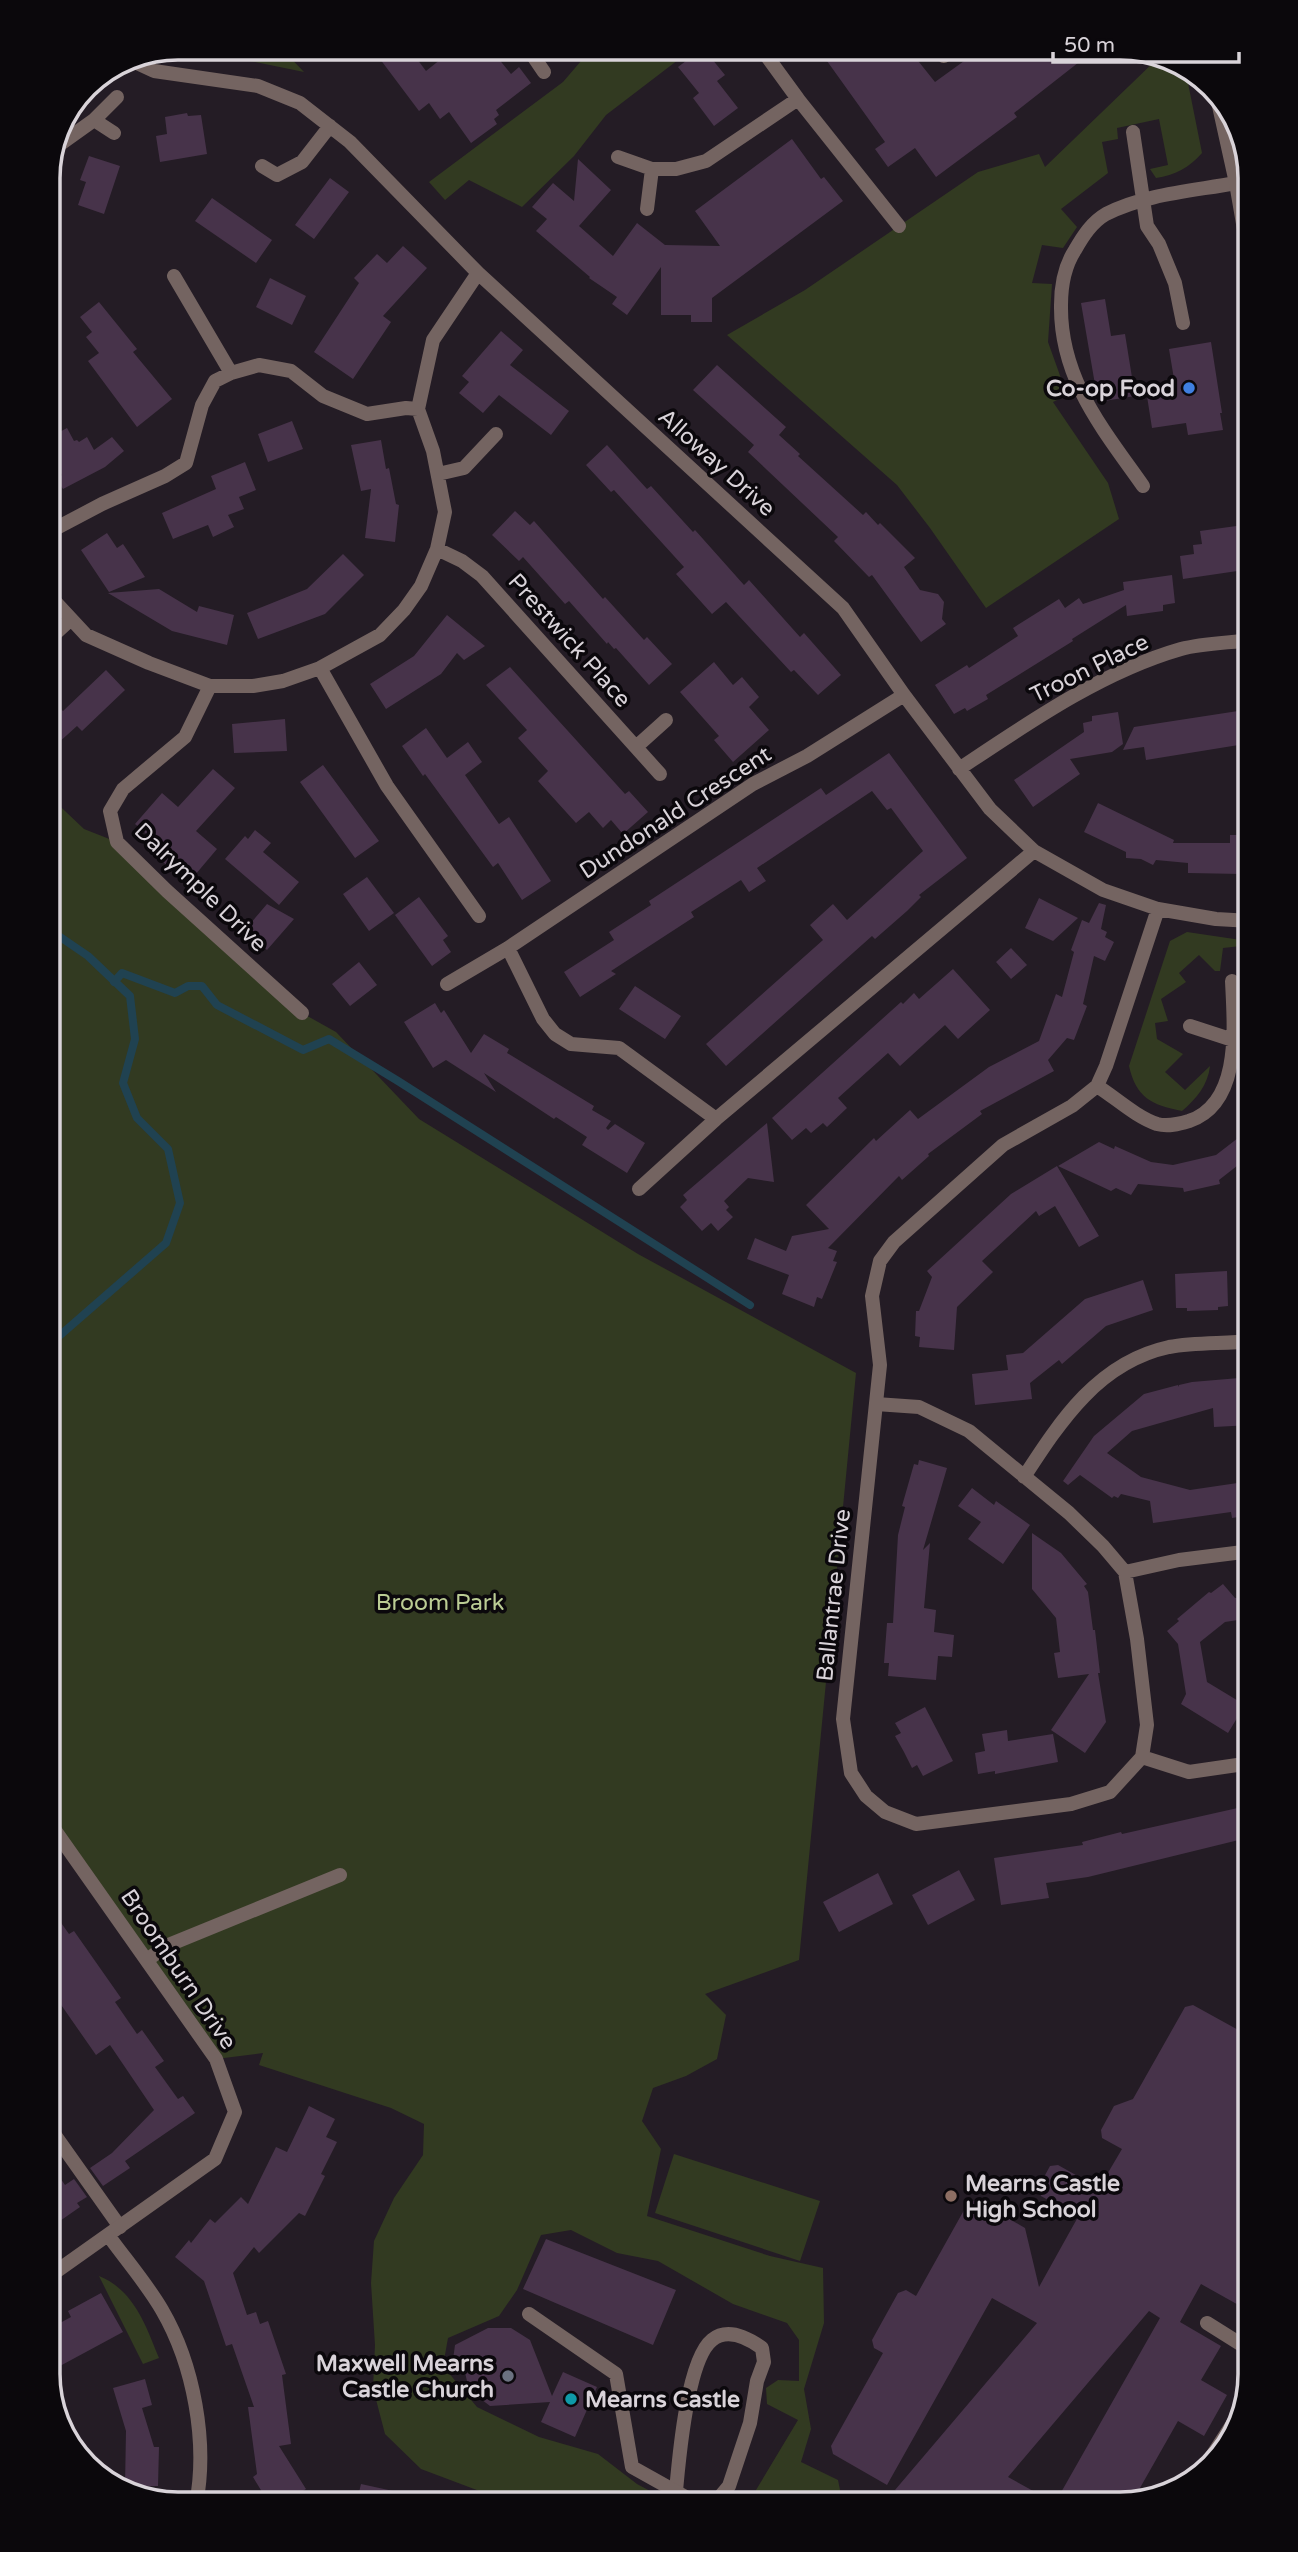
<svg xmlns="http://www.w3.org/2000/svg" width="1298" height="2552" font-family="'Varela Round',sans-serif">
	<rect width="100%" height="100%" fill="#241c25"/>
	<path fill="#323a21" d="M182,47H280L304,72Z
		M593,47H695L606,115L574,156L522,207L469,180L445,200L429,182L563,82Z
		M1157,59L1185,68L1202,153C1189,168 1175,175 1156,178L1150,169L1168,165L1159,119L1117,128L1118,139L1102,142L1108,173L1061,209L1077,227L1063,248L1042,245L1032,283L1052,284L1048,342L1067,395L1053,402L1108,483L1119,519L986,608L930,528L897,485L727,335L805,290L978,172L1039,154L1045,167Z
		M47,794L84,829L117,842L302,1013L336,1032L419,1119L638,1254L856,1373L799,1960L705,1994L726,2015L717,2059L686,2076L653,2088L642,2121L661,2149L647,2216L770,2256L823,2268L824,2323L804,2389L811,2429L801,2462L838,2480L843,2505H747L798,2420L767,2404L766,2388L778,2380L799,2381V2340L787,2323L733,2304L658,2261L617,2253L571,2230L541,2235L517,2290L499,2316L448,2338L443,2366L477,2407L539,2437L598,2454L637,2484L676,2505H517L421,2469L385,2434L373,2388L375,2345L371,2283L374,2241L394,2198L423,2155L424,2124L391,2108L259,2065L263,2053L216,2059L47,1819Z
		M1187,932L1241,940V946L1223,948L1220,971H1215L1199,955L1179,973L1186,982L1161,999L1168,1021L1155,1023L1157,1039L1183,1054L1165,1072L1185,1090L1210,1066C1208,1085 1196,1099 1182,1111C1151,1105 1136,1097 1129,1066L1170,941Z
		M674,2154L820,2201L800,2261L655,2213Z
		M99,2276C134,2290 146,2326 159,2358L143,2364Z"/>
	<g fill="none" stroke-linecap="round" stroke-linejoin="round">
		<path stroke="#204251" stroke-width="8" d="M114,982L122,973L175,993L188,986H202L217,1005L303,1050L329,1039L398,1081L750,1305
			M47,1351L58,1337L166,1243L180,1203L168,1149L137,1118L123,1083L135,1039L130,996L88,956L47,928"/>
	</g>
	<path fill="#47334a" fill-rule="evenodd" d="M371,47H408L426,71L456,47H464L471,57L483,47H489L511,74L519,67L531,83L496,110L499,115L494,119L497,124L471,143L449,112L440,119L429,103L419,111Z
		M824,47H907L935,82L982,48H1097L1014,113L1017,117L936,177L915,148L888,167L875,149L885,142L827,61L831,58Z
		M703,48L725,75L717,81L738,108L714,126L693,98L699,93L678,67Z
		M187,113L188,116L201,115L207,154L160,162L156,136L167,134L165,117Z
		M792,139L821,179L824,177L843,201L712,298V322H691V315H661V267L627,315L612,304L617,297L589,278L590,277L536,231L547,219L532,207L553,183L574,201L578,159L611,190L579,226L613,256L637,223L665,245L720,246L695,211Z
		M89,156L120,166L104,214L78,205L86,182L80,180Z
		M330,178L349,192L314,239L295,225Z
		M212,198L272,240L256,263L195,221Z
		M403,246L427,268L383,316L391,322L353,379L314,352L359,283L354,278L377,254L387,263Z
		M270,278L306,296L292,325L256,307Z
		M1105,299L1111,336L1125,334L1135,396L1098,402L1081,303Z
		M99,302L137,349L133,352L172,399L137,427L88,361L99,353L86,337L92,332L80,317Z
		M501,331L523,350L510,365L569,411L551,435L499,395L483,413L459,393L469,382L462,376Z
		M1211,342L1222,413H1220L1223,430L1188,435L1186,423L1152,428L1146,390L1175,385L1169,349Z
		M717,365L786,427L779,435L800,454L798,456L863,515L866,512L878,525L880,523L915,558L904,567L920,590L938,594L944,602L942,619L946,624L921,642L872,575L869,577L834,541L838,537L748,452L754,445L693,390Z
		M292,421L303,449L268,462L258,434Z
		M67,428L74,441L77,440L79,442L87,437L94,450L112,437L124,451L105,467L63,489L57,480L62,475L51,454L57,451L50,437Z
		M381,440L386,469L389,468L396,504L399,505L395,542L365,538L371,489L361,491L351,445Z
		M607,445L647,489L651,486L693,532L695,530L744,585L749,580L800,637L804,633L841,675L818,695L794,670L791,672L726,602L712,614L676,574L684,567L614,490L611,492L586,465Z
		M245,462L256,490L239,497L244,509L228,515L234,527L213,537L208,525L173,539L162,513L216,489L211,476Z
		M515,511L530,525L534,521L603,599L605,597L644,640L647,637L672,664L649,685L616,648L614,649L608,642L607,644L569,601L565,604L523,557L519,561L492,535Z
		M1251,524V569L1183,579L1180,556L1194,554L1193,545L1202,544L1200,531Z
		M107,533L117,548L123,544L145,577L109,592L81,550Z
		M343,554L364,575L325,614L258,639L247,613L307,589Z
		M1172,575L1175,603L1163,605V611L1127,616L1126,605L1072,639L1073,641L986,695L988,699L967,711L965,708L954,714L935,685L967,665L969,668L1018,636L1013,628L1059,599L1065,608L1079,598L1083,604L1124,590L1123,582Z
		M159,589L197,612L199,606L234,615L227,645L172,631L108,593Z
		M447,615L485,646L464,660L457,653L441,674L386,709L370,684L414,656Z
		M714,662L733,685L742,677L759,697L749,707L769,730L733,762L714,740L719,736L680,692Z
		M510,667L625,794L629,791L648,812L623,834L611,820L603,828L589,812L576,823L538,781L548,771L518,738L527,730L486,685Z
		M106,670L125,690L82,731L77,726L47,753V714L57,705L63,711Z
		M1251,709V743L1146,760L1144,747L1123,750L1134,727Z
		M1118,712L1123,744L1112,752L1070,759L1080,774L1033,807L1014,780L1084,732L1083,723L1092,721V716Z
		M285,719L287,751L234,753L232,724Z
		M426,728L447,758L468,742L482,762L465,775L499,824L509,817L551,881L522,900L498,863L493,867L425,774L423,776L402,746Z
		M889,753L967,858L919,895L921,897L907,911L875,939L872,936L726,1066L706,1044L823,940L810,925L833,904L847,920L923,851L891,808L887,810L872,791L757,868L766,881L749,892L741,880L691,912L694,917L611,971L616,974L580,997L564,972L614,940L609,932L651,905L649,901L821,788L826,795Z
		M323,765L379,841L355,858L300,782Z
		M213,769L235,788L196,831L217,849L195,875L190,871L183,879L157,857L164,849L135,824L162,793L178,807Z
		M1098,803L1174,840L1173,843H1230V835H1251V864H1242V874L1188,873V863L1156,860L1153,865L1141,859L1126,858V852L1084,832Z
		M255,830L271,843L263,852L299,882L279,905L225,859L245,836L248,839Z
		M367,877L394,913L369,931L343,894Z
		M419,897L448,936L443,940L451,952L432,966L395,915Z
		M1039,898L1078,918L1053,941L1025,928Z
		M1099,903L1106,905L1101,929L1107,932L1105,937L1114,942L1105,961L1094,956L1083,1004L1087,1006L1074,1040L1067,1038L1048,1060L1054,1071L980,1111L982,1114L928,1154L929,1156L902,1180L899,1176L828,1248L837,1251L833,1261L837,1262L822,1299L817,1297L814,1307L782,1294L789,1275L747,1259L755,1238L786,1251L792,1236L829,1229L806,1205L874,1138L876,1141L910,1110L918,1119L989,1067L1039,1041L1056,994L1062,997L1074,952L1071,950L1082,920L1089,923Z
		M267,904L294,919L267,950L244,931Z
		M1011,948L1027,965L1011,979L996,962Z
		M359,962L377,985L350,1006L332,984Z
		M953,969L990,1010L958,1039L945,1025L900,1066L888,1053L838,1098L847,1108L827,1127L823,1123L811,1133L806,1128L792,1140L772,1118L901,1002L903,1004L914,993L919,999Z
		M635,986L681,1016L665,1039L619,1009Z
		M435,1003L441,1013L444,1010L471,1053L484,1034L509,1049L507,1053L594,1106L592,1110L611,1121L606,1128L608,1130L615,1124L645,1143L627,1173L582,1145L587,1137L556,1117L554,1119L484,1073L496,1092L446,1060L433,1068L404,1022Z
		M767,1123L774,1182L748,1178L724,1201L729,1207L726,1210L733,1217L718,1231L711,1223L702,1231L680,1207L687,1200L683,1195Z
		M1251,1128V1155L1219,1180L1220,1184L1184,1192L1183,1188L1138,1184L1131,1195L1116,1188L1111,1191L1058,1166L1099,1142L1114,1149L1115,1146L1151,1162L1173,1165L1216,1155Z
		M1057,1166L1099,1236L1079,1247L1055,1206L1039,1216L1036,1211L982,1261L993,1272L957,1307L954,1350L919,1347L920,1337L915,1336L916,1311H919L932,1277L927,1271L1011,1194Z
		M1227,1271L1228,1306L1218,1307V1310L1187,1311V1308H1176L1175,1274Z
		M1143,1280L1153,1310L1106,1326L1062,1364L1059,1360L1030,1383L1032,1399L975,1405L972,1374L1008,1370L1006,1355L1023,1353L1085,1299Z
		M1251,1377V1425L1214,1427L1213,1408L1132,1431L1107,1453L1141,1477L1190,1490L1251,1481V1515L1232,1518L1231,1512L1153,1523L1150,1501L1121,1494L1118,1498L1114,1496L1112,1498L1080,1475L1068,1485L1063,1481L1094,1436L1144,1394L1178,1385L1179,1387V1385L1192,1382Z
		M919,1460L947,1468L923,1550L930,1543L924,1608L936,1610L934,1632L954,1635L952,1657L938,1656L936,1680L888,1676L889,1663H884L887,1623H893L898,1535L905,1507L902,1506L914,1464L918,1465Z
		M972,1488L994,1505L996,1501L1030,1525L1003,1564L968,1539L981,1522L958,1506Z
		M1032,1533L1061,1553L1087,1584L1084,1586L1088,1592L1093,1630H1095L1100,1673H1098L1106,1722L1085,1753L1051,1730L1089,1674L1058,1678L1054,1653L1060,1652L1056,1618L1032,1589Z
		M1223,1584L1235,1598L1251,1596V1618L1225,1622L1200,1642L1207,1682L1245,1705L1228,1733L1181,1704L1186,1694L1178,1644L1167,1631L1179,1621L1177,1619L1209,1592L1211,1593Z
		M925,1707L953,1761L923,1776L917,1765L912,1768L904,1752L895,1736L901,1733L895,1723Z
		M1007,1730L1008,1741L1053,1734L1058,1762L995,1774V1771L978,1774L975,1753L985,1751L982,1734Z
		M1251,1805V1837L1088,1877L1046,1883L1049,1898L1001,1905L994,1858L1083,1845L1082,1842L1121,1832L1122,1834Z
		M959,1870L975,1900L928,1925L912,1895Z
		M878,1873L893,1904L839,1932L823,1902Z
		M47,1903L69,1934L74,1931L121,1998L115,2002L137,2034L142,2030L164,2061L155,2067L178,2099L183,2096L195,2113L125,2161L130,2168L103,2186L90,2168L112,2153L154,2110L110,2045L96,2055L57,1999L47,2005Z
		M1193,2005L1251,2037V2312L1201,2284L1180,2322L1221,2346L1201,2380L1227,2395L1204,2436L1178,2421L1132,2502L1121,2505H922L895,2490L1037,2323L992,2298L887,2485L833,2454L831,2446L883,2353L874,2348L872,2340L898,2293L906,2290L916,2296L968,2203L977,2200L1025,2228L1039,2287L1078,2217L1041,2196L1038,2188L1050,2166L1058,2165L1099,2188L1122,2149L1102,2138L1101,2130L1114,2106L1133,2099L1185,2007ZM1149,2311L1160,2318L1055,2503L1008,2477Z
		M309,2106L335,2119L326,2137L337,2142L321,2174L325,2176L305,2216L299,2213L259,2253L254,2247L233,2273L247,2315L256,2312L260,2324L268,2321L286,2374L282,2375L291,2444L279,2446L306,2489L295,2496L300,2505H270L253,2477L257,2474L248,2407H254L232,2344L226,2346L204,2281L175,2257L189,2240L191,2243L210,2219L215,2223L241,2197L248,2204L276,2147L287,2152Z
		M47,2159L65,2185L74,2179L87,2197L77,2203L80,2207L47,2230Z
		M546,2239L676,2290L653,2345L523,2289Z
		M101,2293L123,2332L47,2373V2330L71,2317L68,2311Z
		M488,2328H511L530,2340L552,2396L563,2372L597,2387L575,2437L541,2422L550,2402L490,2406L469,2390L464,2368L452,2367L455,2345Z
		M145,2379L152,2405L142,2408L154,2447H159L158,2486H125L126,2431L113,2388Z
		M361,2484L416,2496L415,2505H356Z"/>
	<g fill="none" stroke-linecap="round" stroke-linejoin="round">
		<path stroke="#746461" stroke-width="14" d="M94,120L117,97
			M1133,132L1147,226L1159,244L1175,283L1183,323
			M59,145L94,120L114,133
			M1143,486C1103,429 1060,379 1061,305C1061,285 1064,267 1075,250C1083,236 1092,222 1106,214C1145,194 1193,191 1236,183
			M147,1960L166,1946L340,1875
			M1251,2008V2005
			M47,2124L120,2227
			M1207,2323L1242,2345L1251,2359
			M1206,2465L1239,2414
			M676,2491C679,2458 687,2360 712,2340C728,2327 748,2338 762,2348L764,2362L757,2381L750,2423L729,2486L713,2505"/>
		<path stroke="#746461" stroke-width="14" d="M527,47L544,72
			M760,47L798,99L899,226
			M936,47L944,56L953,48
			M126,58L154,71L258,86L300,103L350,142L478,273L843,608L904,695L990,809L1034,851L1103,890L1158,909L1216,919L1251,921
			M618,157L652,169H676L706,161L798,99
			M262,166L277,175L302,162L330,126
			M647,209L652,169
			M174,276L231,373
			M438,474L464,468L496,434
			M47,533L102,504L165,476L186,463L202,405L215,381L231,373L259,365L291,371L323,396L367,414L406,408L418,409
			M437,549L462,561L482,576L660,774
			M47,593L86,635L149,663L210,686H253L283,681L320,668L380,635L404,610L421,586L437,549L445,512L433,451L418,409L433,340L478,273
			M47,641L71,619
			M320,668L387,786L479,916
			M210,686L185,737L123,789L110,811L117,842L167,891L302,1013
			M636,747L666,720
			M959,769C1028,723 1101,672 1181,649C1203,643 1228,643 1251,640
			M1158,909L1106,1066L1097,1086L1072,1106L1003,1145L894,1242L880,1261L872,1296L880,1365L843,1719L851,1773L866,1796L885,1812L916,1824L1071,1804L1110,1792L1142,1757L1189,1772L1251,1763
			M508,948L543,1019L555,1034L571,1044L619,1048L716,1119
			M447,984L508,948L753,784L807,756L904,695
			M1190,1026L1233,1040
			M1097,1086C1116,1098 1136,1117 1157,1124C1168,1127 1179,1124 1189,1121C1242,1103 1234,1026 1232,981
			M639,1189L716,1119L1034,851
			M876,1404L919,1407L969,1431L1069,1513L1103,1546L1125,1572L1137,1639L1147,1725L1142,1757
			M1024,1477C1061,1420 1099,1362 1169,1347C1196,1342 1224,1344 1251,1341
			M1125,1572L1179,1560L1251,1551
			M108,2235C126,2260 147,2284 162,2310C194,2365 208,2443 196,2504
			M47,2278L215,2159L235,2112L216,2059L47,1819
			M529,2314L616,2374L632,2467L700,2505"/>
		<path stroke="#746461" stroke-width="14" d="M1217,97L1236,183L1251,270"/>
	</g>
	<circle fill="#3f7fe0" stroke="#0b080c" stroke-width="2.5" cx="1189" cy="388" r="7"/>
	<circle fill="#8d6e63" stroke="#0b080c" stroke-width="2.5" cx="951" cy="2196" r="7"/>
	<circle fill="#6b7280" stroke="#0b080c" stroke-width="2.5" cx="508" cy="2376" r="7"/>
	<circle fill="#0f9aa8" stroke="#0b080c" stroke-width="2.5" cx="571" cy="2399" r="7"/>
	<g text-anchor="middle" stroke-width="7" stroke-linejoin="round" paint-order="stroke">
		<g font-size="23" font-weight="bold" fill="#d9d3d9" stroke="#0b080c" text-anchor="end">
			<text x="1175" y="396">Co-op Food</text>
			<text x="965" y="2191" text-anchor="start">Mearns Castle<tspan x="965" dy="26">High School</tspan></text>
			<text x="494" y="2371">Maxwell Mearns<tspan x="494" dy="26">Castle Church</tspan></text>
			<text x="585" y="2407" text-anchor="start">Mearns Castle</text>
		</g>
		<g font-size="23" fill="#d9d3d9" stroke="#0b080c">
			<text transform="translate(717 462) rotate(42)" y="8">Alloway Drive</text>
			<text transform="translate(570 640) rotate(48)" y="8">Prestwick Place</text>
			<text transform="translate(1089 668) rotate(-26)" y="8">Troon Place</text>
			<text transform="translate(675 812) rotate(-33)" y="8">Dundonald Crescent</text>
			<text transform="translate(201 887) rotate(44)" y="8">Dalrymple Drive</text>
			<text transform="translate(833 1595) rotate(-84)" y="8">Ballantrae Drive</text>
			<text transform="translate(179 1969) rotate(56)" y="8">Broomburn Drive</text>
		</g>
		<g font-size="23" fill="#bbcc94" stroke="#0b080c">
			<text x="440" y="1610">Broom Park</text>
		</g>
	</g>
	<path d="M0 0H1298V2552H0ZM178 60H1120A118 118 0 0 1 1238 178V2374A118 118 0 0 1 1120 2492H178A118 118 0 0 1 60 2374V178A118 118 0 0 1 178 60Z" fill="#0b080c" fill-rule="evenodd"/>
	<path fill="none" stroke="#d9d3d9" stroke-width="3.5" d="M178 60H1120A118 118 0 0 1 1238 178V2374A118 118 0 0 1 1120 2492H178A118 118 0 0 1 60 2374V178A118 118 0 0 1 178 60Z"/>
	<path d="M1053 52v10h186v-10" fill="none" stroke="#d9d3d9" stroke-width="3.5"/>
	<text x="1064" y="52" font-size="21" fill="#d9d3d9" stroke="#0b080c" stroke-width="5" paint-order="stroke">50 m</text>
</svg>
